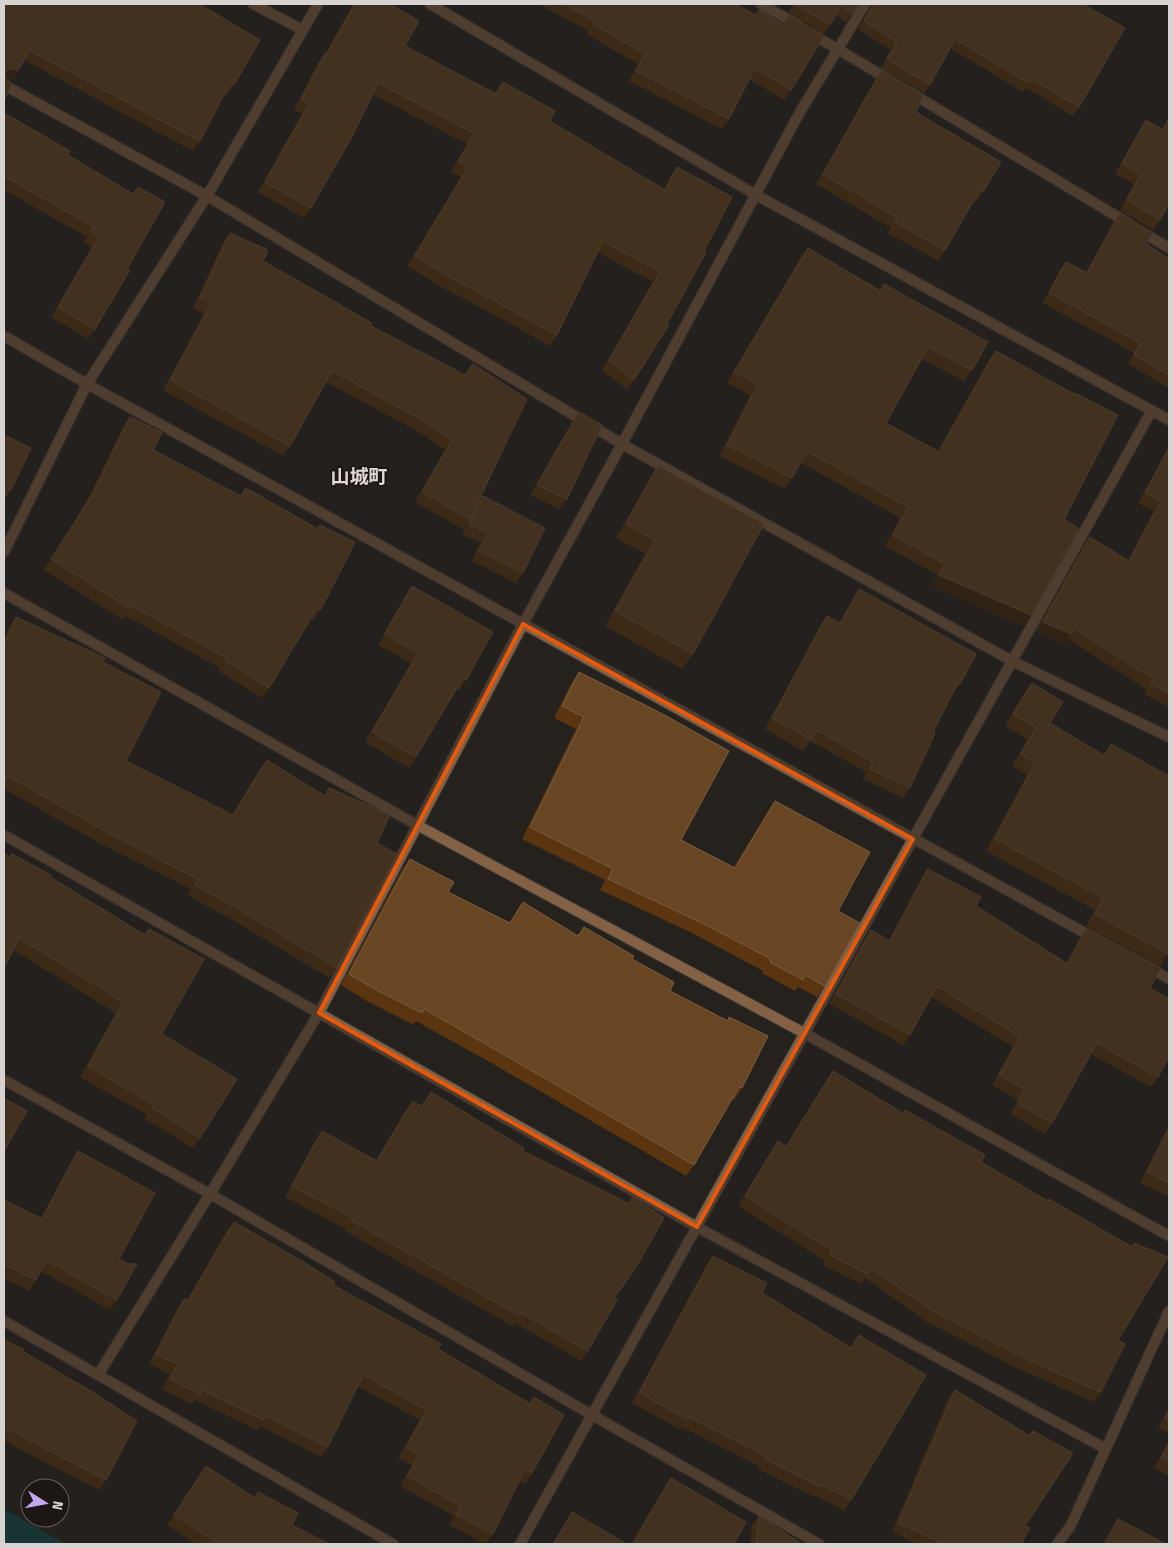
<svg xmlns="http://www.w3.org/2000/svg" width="1173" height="1548" font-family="'Fira Sans Condensed','Noto Sans JP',sans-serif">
	<rect width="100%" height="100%" fill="#25211d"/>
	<path fill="#094c4e" d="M4,1509L66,1544H4Z"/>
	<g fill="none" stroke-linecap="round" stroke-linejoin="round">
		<defs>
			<path id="street" d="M253,4L303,30
				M430,4L756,195L1169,420
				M761,4L798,25
				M810,33L890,80
				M4,85L207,196L622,444L1012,661L1169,737
				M911,93L1128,223
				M1140,231L1169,248
				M4,336L87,384L1096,939
				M4,552L87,384L207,196L318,4
				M4,593L417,825L804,1033L1169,1236
				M4,835L697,1227L1106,1449
				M1146,966L1169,979
				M4,1080L210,1194L592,1415L819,1544
				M4,1321L393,1544
				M98,1375L210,1194L319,1013L523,624L622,444L800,112L865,4
				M520,1544L1152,410
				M1057,1544L1070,1527L1169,1311"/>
		</defs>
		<use href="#street" stroke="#413d3a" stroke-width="12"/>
		<use href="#street" stroke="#846145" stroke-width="10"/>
	</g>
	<path fill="#5a3510" d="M4,4H199L234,85L227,95L224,94L200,141L193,151L24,60L11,81L5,79Z
		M353,4H390L405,46L495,93L503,82L550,121L664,189L670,177L677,167L732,197L634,380L627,390L602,370L653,282L597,252L557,335L550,346L456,294L455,295L407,266L461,177L451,172L467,144L372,94L311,208L304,218L258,192L302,114L294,110L318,63L325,53H326Z
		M539,4H735L756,15L759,10L783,24L789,15L791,90L784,100L749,79L729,119L722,129L629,81L638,64L586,34L588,31Z
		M794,4H858L846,22L836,15L824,34L789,13Z
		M871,4H1083L1079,107L1073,116L1026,88L1023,92L950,48L930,85L924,93L881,68L891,50L858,29L871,7Z
		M882,70L916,111L917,113L983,192L976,202L973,201L945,250L938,261L888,233L891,228L816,184L875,80Z
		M4,113L68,155L133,194L138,187L127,269L95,329L88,339L51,317L92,247L84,242L87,237L4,190Z
		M1169,116V203L1160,220L1153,230L1120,210L1134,184L1115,174L1139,131L1146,120L1162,129Z
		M1120,213L1146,244L1169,259V388L1128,364L1134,353L1043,303L1059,271L1066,262L1086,272L1113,223Z
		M230,233L263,261L371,326L465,375L476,505L483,496L523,573L516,583L472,561L480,543L462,534L469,520L463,529L415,502L445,450L419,432L326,382L290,446L283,456L163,390L204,314L193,308L223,243Z
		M808,248L880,290L884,284L972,370L964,381L922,359L886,423L938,451L988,361L996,351L1064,519L1024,626L931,586L938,575L885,546L900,518L800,462L792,478L784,489L719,456L750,395L727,383L800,259Z
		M579,412L567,499L559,509L530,495L572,422Z
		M130,417L153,450L240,496L246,488L317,529L320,525L321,609L313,620L311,618L269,688L262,698L218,671L220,668L126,616L123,620L44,570L85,505L123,428Z
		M4,435L11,490L4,500Z
		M1169,447V707L1144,694L1146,689L1068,639L1064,644L1036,631L1083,547L1090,537L1128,561L1154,511L1138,503L1166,452Z
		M658,466L693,654L682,669L605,626L645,554L616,538L648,481Z
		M412,586L466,680L459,690L457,689L416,757L409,768L365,742L411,663L378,645L405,596Z
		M859,589L960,684L953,693L933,732L910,788L903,798L863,779L866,772L810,741L803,751L765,729L820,626L827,616L839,623L852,600Z
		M16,617L103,662L126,761L232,815L259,770L267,760L324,795L329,788L377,843L337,968L329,978L233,920L187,895L191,889L105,846L4,789V639L9,627Z
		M579,672L681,840L734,867L767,813L775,801L838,911L825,986L817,997L798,987L795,991L762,973L763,971L694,934L600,890L605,880L522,839L576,729L554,718L571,684Z
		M1032,683L1050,723L1103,755L1111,744L1169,952L1160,966L1086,926L1095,910L986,851L1027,775L1012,766L1028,740L1005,726L1023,695Z
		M12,854L144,935L149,929L162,1034L200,1138L193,1148L145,1119L147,1115L80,1077L116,1013L13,950L9,857Z
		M410,859L448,892L509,923L523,902L578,936L584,927L632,959L670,991L727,1020L729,1017L742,1088L734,1100L732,1099L694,1165L686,1176L495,1065L416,1021L414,1025L365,1000L341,985L402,870Z
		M928,869L976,906L1066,963L1080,938L1087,928L1150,988L1158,1077L1151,1087L1091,1054L1052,1123L1045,1134L1010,1114L1018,1100L992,1085L1013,1047L931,997L910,1035L903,1045L829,1004L864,941L871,930L889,940L921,879Z
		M833,1071L981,1162L1047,1201L1132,1246L1134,1243L1118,1340L1101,1392L1094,1402L1021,1370L927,1322L865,1278L861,1284L823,1265L825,1261L738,1206L771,1152L778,1141L786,1146Z
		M431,1092L523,1151L614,1298L588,1351L581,1361L515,1323L512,1326L345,1231L346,1229L285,1197L315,1141L322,1131L376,1160L405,1111L413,1101L422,1106Z
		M1169,1125V1197L1140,1183Z
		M78,1151L119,1259L117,1300L110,1310L41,1271L36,1280L29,1291L4,1278V1200L41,1218L71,1162Z
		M234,1222L333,1285L438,1349L530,1403L534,1397L532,1473L525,1484L519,1481L493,1534L486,1544L449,1525L454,1516L400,1486L412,1466L398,1458L420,1420L357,1386L328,1447L321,1457L260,1426L257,1430L195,1400L192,1404L162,1389L170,1374L149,1364L177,1309L184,1299L187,1300L226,1232Z
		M713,1256L762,1293L851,1347L859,1335L851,1500L844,1511L817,1496L815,1497L792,1486L758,1469L759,1466L682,1427L680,1429L632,1403L706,1266Z
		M4,1340L22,1351L106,1480L99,1490L4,1441Z
		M955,1390L1029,1435L1033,1431L1025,1526L1021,1544H917L892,1532L948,1399Z
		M1169,1408V1433L1158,1428Z
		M1169,1441V1476L1154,1468Z
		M206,1466L254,1498L258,1492L292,1525L329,1544H196L167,1525Z
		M671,1478L734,1544H631L664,1488Z
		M572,1512L627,1544H552Z
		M759,1516L802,1544H750L752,1525Z
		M1118,1519L1166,1544H1103L1111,1530Z"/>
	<path fill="#3f260c" d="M11,68L18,71L11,81L4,78L5,71Z
		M939,575L1031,615L1024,626L931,586Z
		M1043,622L1071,634L1064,644L1036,631Z"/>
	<path fill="#684624" stroke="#795c3f" d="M4,4H199L260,40L234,85L230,83L200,141L29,50L18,71L11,68L5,71V78L12,84L4,101Z
		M355,4H390L419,21L405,46L496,94L503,82L555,111L550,121L665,190L677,167L732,197L704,251L706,252L667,324L669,325L634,380L609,360L660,272L603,241L557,335L463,284V285L415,256L468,167L458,162L474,133L378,83L353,135L311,208L265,182L309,104L301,100L325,53L327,54Z
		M564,4H735L756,15L759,10L784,25L789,15L824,36L791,90L755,68L729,119L636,71L645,54L593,24L595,21Z
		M795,4H858L852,13L841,6L830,25Z
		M874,4H1083L1125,28L1079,107L1032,79L1029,83L955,39L930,85L887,59L897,42L864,21Z
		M882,70L924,95L916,111L918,112L917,113L1001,162L983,192L980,190L945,250L895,222L898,218L823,174Z
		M4,113L70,151L68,155L133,194L138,187L165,202L127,269L130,270L95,329L58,307L99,237L91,232L94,227L4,176Z
		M1169,119V203L1160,220L1127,200L1141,174L1122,164L1146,120L1163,130Z
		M1120,213L1153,233L1146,244L1169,259V375L1134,355L1141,343L1049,293L1066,262L1087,273Z
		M230,233L268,250L263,261L372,323L371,326L465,375L473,364L527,399L470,519L422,492L452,440L426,422L332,371L290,446L170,380L211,304L200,298Z
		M808,248L880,291L884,284L988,342L972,370L928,347L886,423L939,452L996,351L1074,394L1075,393L1118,415L1064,519L1079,529L1031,615L939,575L945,564L893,535L908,507L807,451L792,478L727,445L758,384L734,372Z
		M579,412L602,425L567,499L537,485Z
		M130,417L162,433L153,450L241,496L246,488L318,529L320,525L355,542L321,609L317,608L269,688L225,661L227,658L132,606L130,609L51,559L92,495Z
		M4,435L31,448L11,490L9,489L4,498Z
		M1169,448V693L1151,684L1153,679L1074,628L1071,634L1043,622L1090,537L1129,561L1161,501L1145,493Z
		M658,466L764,524L693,654L615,611L655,540L626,524Z
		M483,496L545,528L523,573L479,551L488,533L469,524Z
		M412,586L493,632L466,680L463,678L416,757L372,732L418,653L385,634Z
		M859,589L976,654L960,684L958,683L933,732L935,733L910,788L870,769L873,762L817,730L811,740L772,718L827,616L841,623Z
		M16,617L105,658L103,662L161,692L126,761L233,815L267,760L325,796L329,788L390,815L377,843L397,854L337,968L240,910L195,885L198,879L112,835L8,776L4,784V644Z
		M579,672L659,712L729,751L681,840L735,868L775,801L870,852L838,911L860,923L825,986L805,975L803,980L770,962L771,959L702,923L608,879L613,869L530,827L584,717L562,706Z
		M1032,683L1063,702L1050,723L1105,756L1111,744L1169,776V952L1168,954L1095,914L1103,898L995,839L1035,763L1020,754L1036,728L1013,714Z
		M4,854L10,857L12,854L51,875L50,877L145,935L149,929L204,959L162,1034L237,1079L200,1138L152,1108L154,1105L88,1066L123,1002L19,938L4,968Z
		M410,859L454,882L448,892L510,923L523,902L578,936L584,927L634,956L632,959L674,982L670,991L728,1021L729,1017L768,1036L742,1088L739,1087L694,1165L503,1054L424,1009L422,1013L373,988L349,974Z
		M928,869L981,897L976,906L1068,964L1087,928L1161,968L1150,988L1169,999V1057L1158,1077L1097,1043L1052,1123L1017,1103L1025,1089L999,1075L1020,1037L937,986L910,1035L836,994L871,930L890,941Z
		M833,1071L903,1113L905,1110L985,1155L981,1162L1048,1201L1049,1199L1132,1247L1134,1243L1168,1257L1118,1340L1125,1344L1101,1392L1028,1360L934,1312L871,1268L868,1274L830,1255L832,1251L745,1196L778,1141L786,1147Z
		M431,1092L524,1148L523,1151L628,1203L633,1197L664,1218L635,1269L614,1298L617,1300L588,1351L521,1313L520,1316L352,1221L353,1218L292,1186L322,1131L377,1161L413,1101L422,1107Z
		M4,1098L27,1111L4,1151Z
		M1169,1128V1183L1147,1172Z
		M78,1151L155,1193L119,1259L129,1264H137L117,1300L46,1260L36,1280L4,1264V1200L42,1219Z
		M234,1222L302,1261L335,1282L333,1285L441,1344L438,1349L530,1404L534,1397L564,1415L532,1473L525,1469L493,1534L456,1515L461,1506L407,1476L419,1455L406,1448L427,1410L363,1375L328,1447L266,1416L264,1420L202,1390L200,1394L170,1379L177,1364L156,1354L184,1299L188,1301Z
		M713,1256L767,1283L762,1293L851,1348L859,1335L926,1375L851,1500L823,1485L822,1487L799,1476L765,1459L766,1456L689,1417L687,1419L639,1393Z
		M4,1340L23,1349L22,1351L91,1391L137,1421L106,1480L4,1427Z
		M955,1390L1030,1436L1033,1431L1073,1453L1025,1526L1030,1528L1021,1544H945L898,1523Z
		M1169,1410V1420L1165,1418Z
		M1169,1444V1463L1161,1458Z
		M206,1466L255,1498L258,1492L298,1513L292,1525L329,1544H219L217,1543L174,1515Z
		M671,1478L746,1522L734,1544H633Z
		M572,1512L627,1544H554Z
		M759,1516L802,1544H756Z
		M1118,1519L1166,1544H1105Z"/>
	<path d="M0 0H1173V1548H0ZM523,624L913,839L697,1227L319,1013Z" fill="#25211d" fill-opacity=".55" fill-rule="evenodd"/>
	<path fill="none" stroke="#e8590c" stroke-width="4" stroke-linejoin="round" d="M523,624L913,839L697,1227L319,1013Z"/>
	<g text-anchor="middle" stroke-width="4" stroke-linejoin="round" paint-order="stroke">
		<g font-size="19" font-weight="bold" fill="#e1dad6" stroke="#1c1714">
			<text x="359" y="483">山城町</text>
		</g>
	</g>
	<rect width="1173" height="1548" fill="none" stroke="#d7d3d1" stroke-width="10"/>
	<g transform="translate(45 1503) rotate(101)"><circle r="24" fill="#1c1714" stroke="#676260"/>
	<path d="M0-4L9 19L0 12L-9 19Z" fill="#c4a7f1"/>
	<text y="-8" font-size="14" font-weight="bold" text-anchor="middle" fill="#d7d3d1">N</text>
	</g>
</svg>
